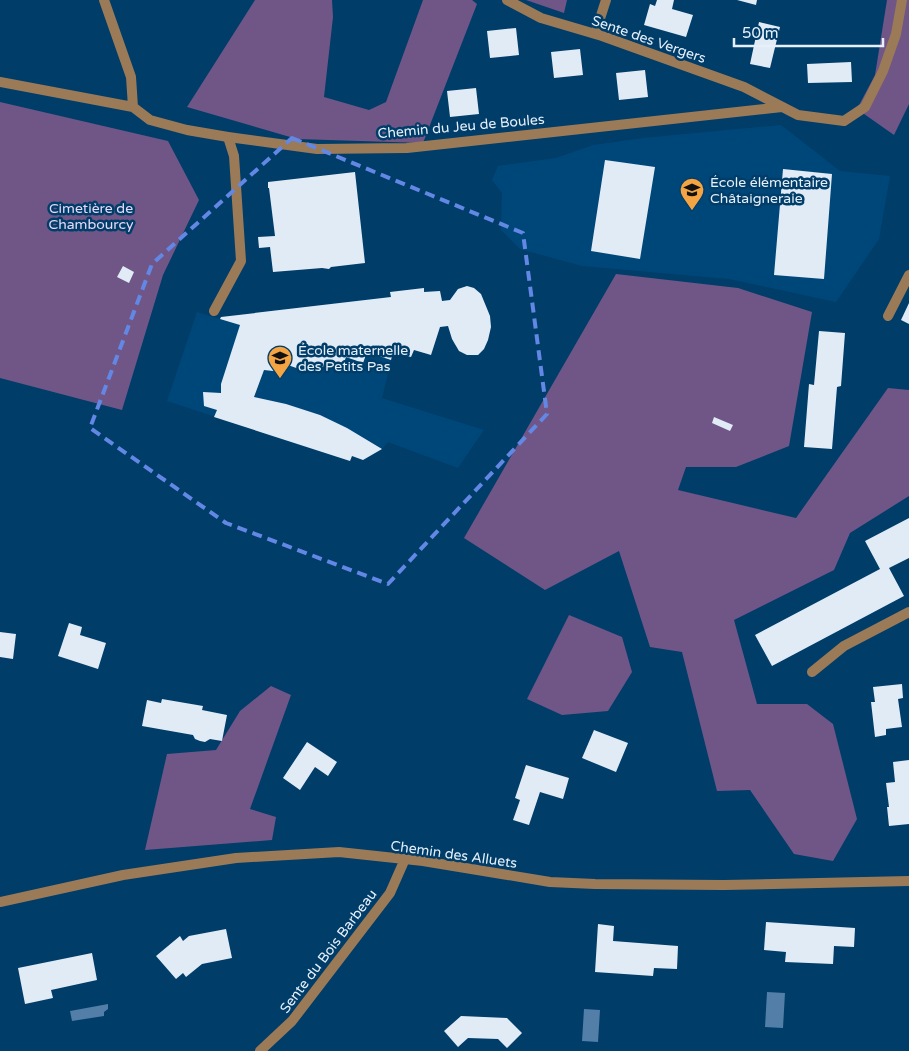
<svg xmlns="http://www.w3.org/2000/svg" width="909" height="1051" font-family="'Varela Round',sans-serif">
	<rect width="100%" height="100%" fill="#003d69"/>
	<path fill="#004779" d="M781,125L840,171L890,176L879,239L836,302L729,279L582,266L520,249L501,230L502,193L492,180L498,166L556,158L593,145L643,138Z
		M467,286L474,288L481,294L489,312L490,330L484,349L478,355L474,356L463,354L454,344L448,326L440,327L431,355L414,350L411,357L393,352L382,398L484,430L458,468L388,442L382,449L363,460L352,456L350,461L167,401L197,312L220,319L221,317L390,297V292L424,288L425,292L440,291L442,301L450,300L458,289Z"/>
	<path fill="#6f5687" d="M255,0H332L333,17L324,97L369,110L386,102L423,0H472L477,4L423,143L297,139L187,107Z
		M526,0H567L564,13Z
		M887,0H909V104L894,135L857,109L875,75Z
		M0,102L168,141L199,200L163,275L122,410L0,378Z
		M616,274L738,288L812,312L789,446L736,467H686L678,490L796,518L888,388L909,390V496L850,533L834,570L734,620L757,704H807L833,724L857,819L833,861L794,854L750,790L717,791L682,652L650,647L619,551L545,590L464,538Z
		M569,615L622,637L632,672L608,711L562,715L527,699Z
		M271,686L291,695L250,809L276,817L272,840L145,850L167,754L216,750L240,711Z"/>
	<path fill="#527ea8" d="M767,992L785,993L783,1028L765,1027Z
		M108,1004V1009L104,1012V1016L72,1021L70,1011Z
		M584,1009L600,1010L598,1042L582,1041Z"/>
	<path fill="#e0ebf6" d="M657,0H674L672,9L693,15L686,37L644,25L650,4L655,6Z
		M737,0H757L756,5Z
		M759,22L780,27L770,68L750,64Z
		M516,28L519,55L490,58L487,31Z
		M580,49L583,75L554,78L551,52Z
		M851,62L852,82L808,83L807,64Z
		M645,70L648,97L619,100L616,73Z
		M476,88L479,114L450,117L447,91Z
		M605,160L655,167L640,259L591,251Z
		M783,169L832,174L824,279L774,275Z
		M355,172L365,263L331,267L329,269L322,268L273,272L270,247L259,248L258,237L275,236L269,188H268V182Z
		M123,266L134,272L129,283L117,277Z
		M467,286L474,288L481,294L490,316L491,327L488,340L484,349L478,355H467L459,351L452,339L448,326L440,327L431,355L414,350L411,357L393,352L391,360L367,352L363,363L346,357L343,365L325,360L323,367L305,362L302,370L285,364L282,372L264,370L254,397L286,404L320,415L347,428L382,449L363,460L352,456L350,461L214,417L217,410L204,406L203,392L221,393V384L240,325L220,319L221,317L391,297L390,292L424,288V292L440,291L442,301L450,300L458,289Z
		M909,303V324L901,320Z
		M819,331L845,333L841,386L837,387L832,449L804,447L809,384L814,385Z
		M714,417L733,425L730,431L712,423Z
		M909,518V558L889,568L904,596L772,666L755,635L880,569L865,541Z
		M69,623L82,627L80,635L106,643L98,669L58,656Z
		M0,632L16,634L13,659L0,657Z
		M902,684L903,698L898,699L902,727L886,729V735L875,737L871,702H875L873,687Z
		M162,699L203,706L202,710L227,715L222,741L210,739L205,742L200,741L195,739L193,735L142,726L147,700L161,703Z
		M594,730L628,743L616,772L582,758Z
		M307,742L337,762L328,776L315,767L300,790L283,778Z
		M909,760V824L889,826L887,807H889L886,783L895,782L893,762Z
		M526,765L569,778L563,799L540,792L529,825L513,820L520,800L515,798Z
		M766,922L855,928L854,947L834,946L833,964L785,962L786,952L764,950Z
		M598,924L614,926L613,941L678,946L677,969L654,968L653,976L595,972Z
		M226,929L232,958L202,964L186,977L183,973L176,979L156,956L180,936L183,941L189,936Z
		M92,953L97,980L51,990L53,998L25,1004L18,968Z
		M461,1016L507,1018L522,1033L507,1048L498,1039L468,1038L458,1047L444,1031Z"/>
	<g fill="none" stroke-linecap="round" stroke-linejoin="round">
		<path stroke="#9b7a58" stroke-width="10" d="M214,311L241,261L234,156L228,137"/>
		<path stroke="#9b7a58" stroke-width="10" d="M104,0L131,77L133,107
			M507,0L541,18L602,36L744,87L798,115L844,121L865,107L883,71L896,34L902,0
			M595,34L606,0
			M0,82L133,107L150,120L187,130L228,137L317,149L407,148L782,107
			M888,316L909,275
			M812,672L844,646L909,612
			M0,902L123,875L236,858L339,852L423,861L550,882L595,884L724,885L909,881
			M260,1051L292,1021L390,893L405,859"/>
	</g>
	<path fill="none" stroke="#6387e4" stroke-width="4" stroke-dasharray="10 6" stroke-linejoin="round" d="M292,138L523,233L547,414L388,584L226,523L90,428L152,264Z"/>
	<defs>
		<symbol id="school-pin" viewBox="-11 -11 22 30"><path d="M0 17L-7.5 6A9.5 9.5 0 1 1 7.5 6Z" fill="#f4a443" stroke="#003d69"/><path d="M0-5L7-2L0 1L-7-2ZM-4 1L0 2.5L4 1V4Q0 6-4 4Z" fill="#111"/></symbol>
	</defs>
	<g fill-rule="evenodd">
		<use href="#school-pin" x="678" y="176" width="28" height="38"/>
		<use href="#school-pin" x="266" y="344" width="28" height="38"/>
	</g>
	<g text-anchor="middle" stroke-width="5" stroke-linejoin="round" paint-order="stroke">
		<g font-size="14" fill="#e5f0fb" stroke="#003d69">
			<text transform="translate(649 39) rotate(19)" y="5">Sente des Vergers</text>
			<text transform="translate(461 126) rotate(-5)" y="5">Chemin du Jeu de Boules</text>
			<text transform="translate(454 854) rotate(8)" y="5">Chemin des Alluets</text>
			<text transform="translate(328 951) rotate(-53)" y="5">Sente du Bois Barbeau</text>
		</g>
		<g font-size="14" fill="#e5f0fb" stroke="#003d69" text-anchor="start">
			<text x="710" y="187">École élémentaire<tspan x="710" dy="16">Châtaigneraie</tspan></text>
			<text x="298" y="355">École maternelle<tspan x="298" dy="16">des Petits Pas</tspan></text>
		</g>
		<g font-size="14" fill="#e8d9f8" stroke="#003d69">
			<text x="91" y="213">Cimetière de<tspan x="91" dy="16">Chambourcy</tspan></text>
		</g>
	</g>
	<path d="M734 38v8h149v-8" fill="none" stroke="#e5f0fb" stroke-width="2.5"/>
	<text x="742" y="38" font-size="15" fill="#e5f0fb" stroke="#003d69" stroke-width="4" paint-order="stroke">50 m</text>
</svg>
